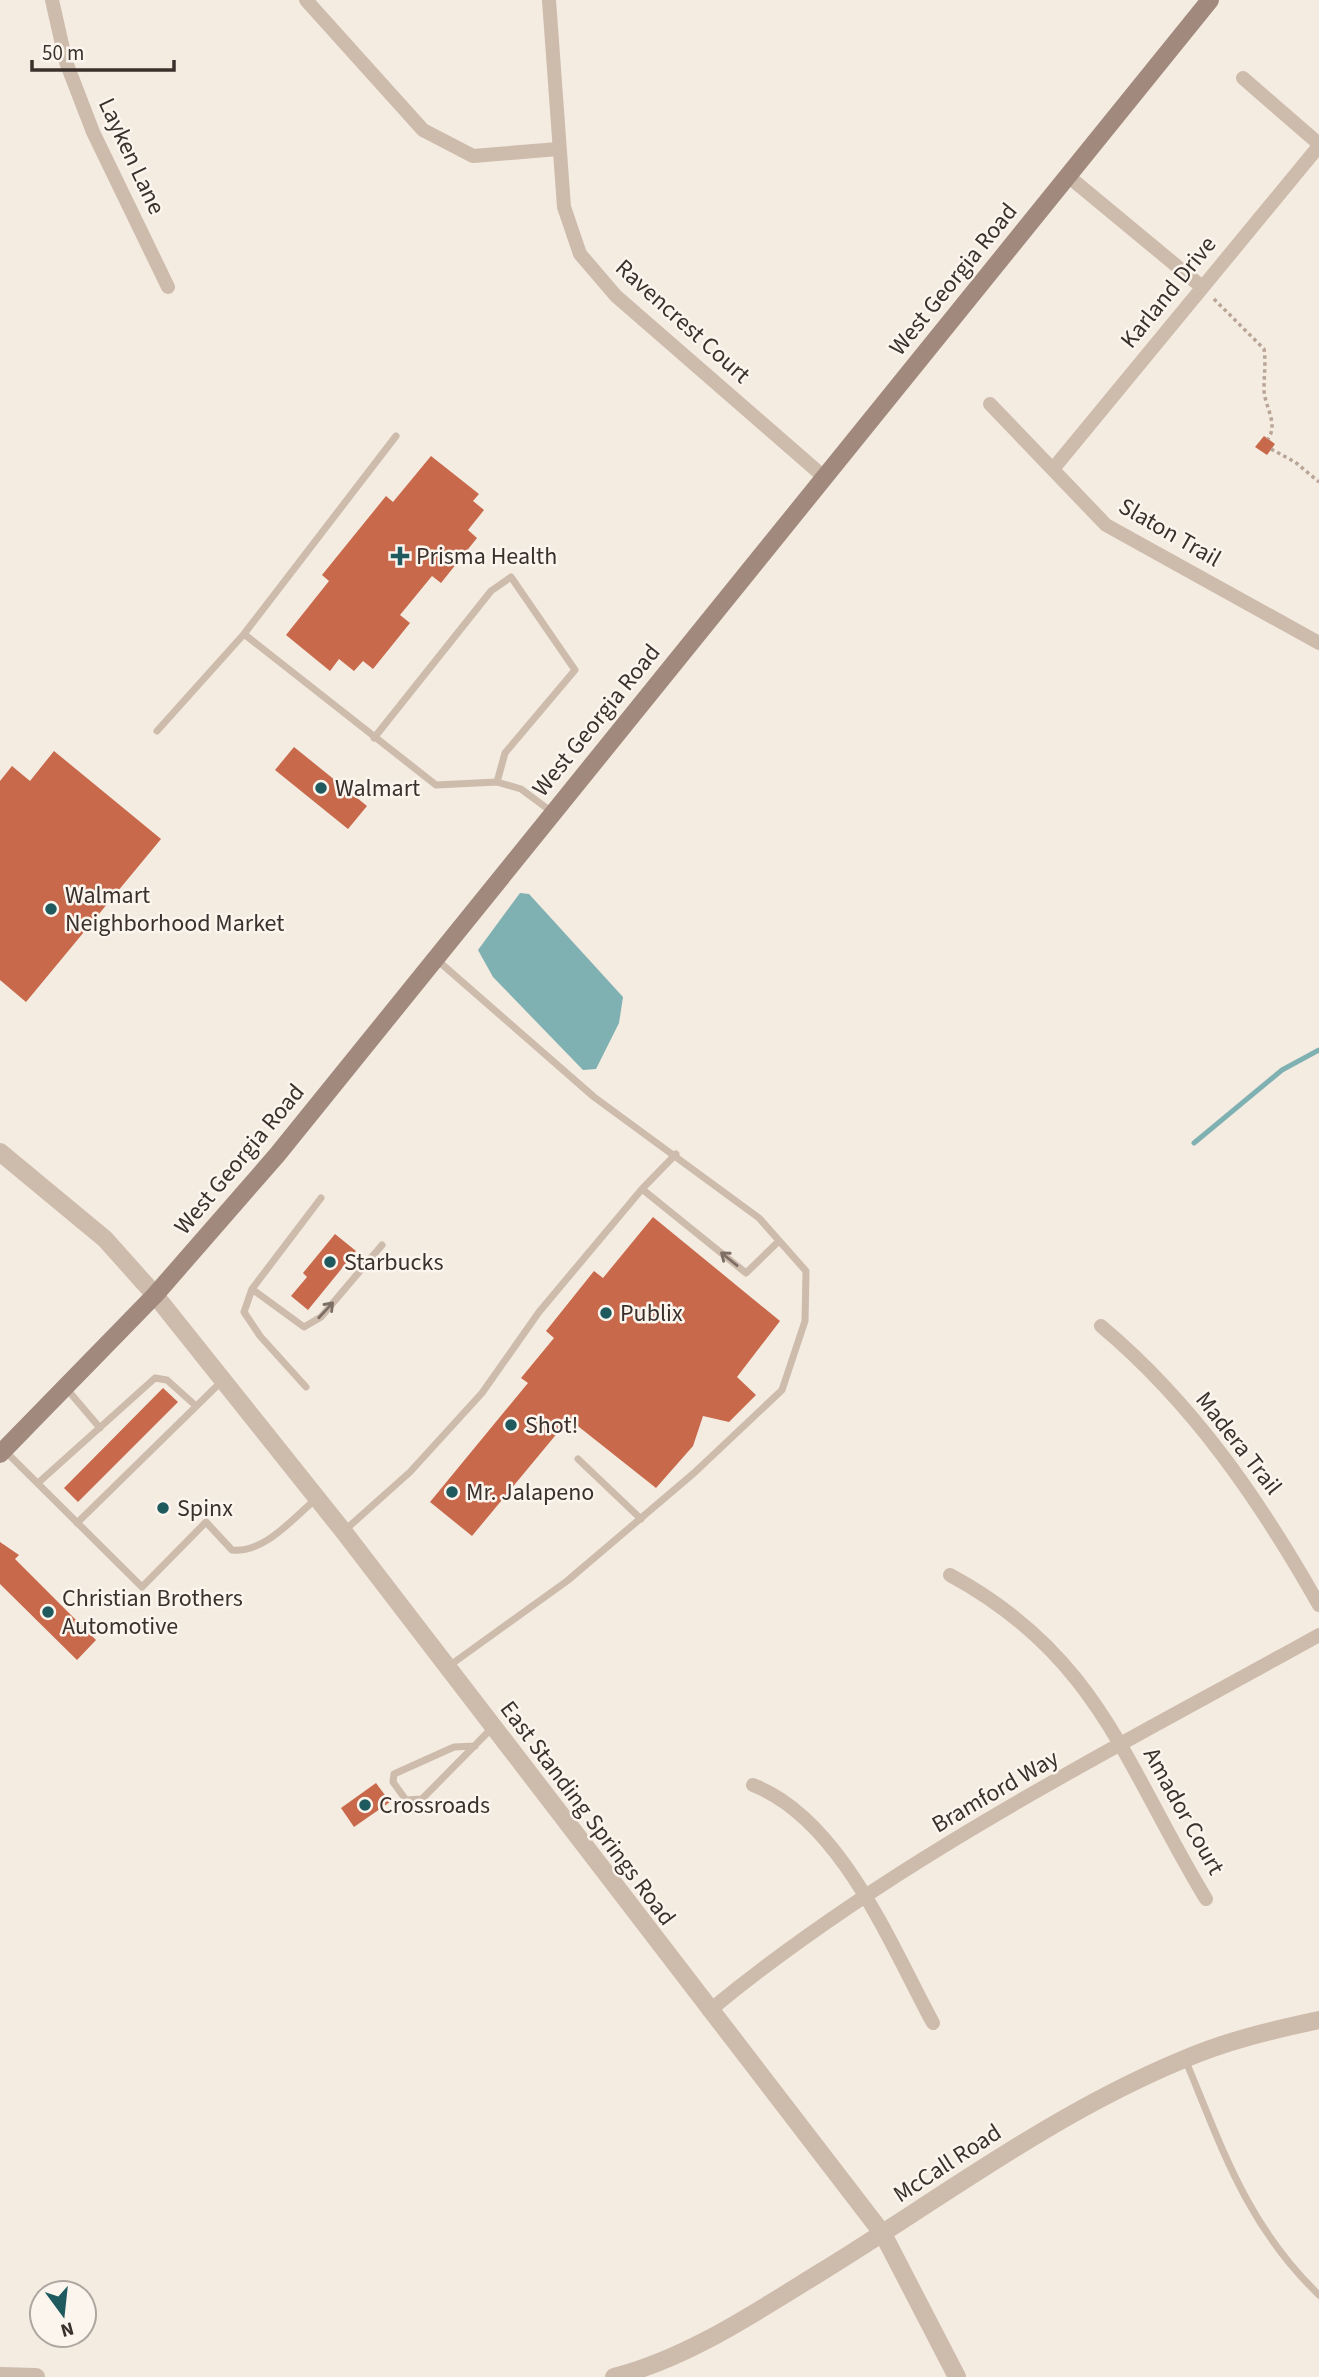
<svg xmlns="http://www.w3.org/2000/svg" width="1319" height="2377" font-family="'Source Sans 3',sans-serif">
	<rect width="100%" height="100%" fill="#f4ebe1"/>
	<path fill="#7fb0b2" d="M520,893L529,894L623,997L619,1023L596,1069L583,1070L493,977L478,950Z"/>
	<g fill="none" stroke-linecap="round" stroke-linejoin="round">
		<path stroke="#7fb0b2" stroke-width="5" d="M1194,1143L1282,1070L1319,1050"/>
	</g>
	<path fill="#c8694b" d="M1264,436L1275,444L1267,455L1255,447Z
		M431,456L479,494L473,501L484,510L468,530L477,538L441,583L432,576L400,615L410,623L373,669L363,661L354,671L339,659L330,671L286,635L329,581L322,575L386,496L393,502Z
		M294,747L367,806L348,829L275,770Z
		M54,751L161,839L26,1002L0,980V781L12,766L30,781Z
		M653,1217L780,1321L737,1377L756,1395L729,1422L703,1416L693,1446L656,1488L569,1419L472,1536L430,1502L528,1383L521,1378L554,1338L546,1331L594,1271L603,1278Z
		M335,1234L356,1251L308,1310L291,1296L307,1277L303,1273Z
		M163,1388L178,1402L78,1502L64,1488Z
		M0,1542L19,1555L15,1559L96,1640L77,1660L0,1584Z
		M376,1783L390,1802L354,1827L341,1808Z"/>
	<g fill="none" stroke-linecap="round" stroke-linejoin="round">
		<path stroke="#b9a596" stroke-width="3.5" stroke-dasharray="3.5 3.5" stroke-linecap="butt" d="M1214,299L1264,349C1266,363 1264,375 1264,389C1264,406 1279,423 1268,439
			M1271,449L1295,462L1319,482"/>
		<path stroke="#cdbbac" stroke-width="7" d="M244,634L396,436
			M157,731L244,634L436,785L497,782L521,789L552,812
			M374,738L491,591L511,577L575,670L505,753L497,782
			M436,959L594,1097L759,1218L806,1271L805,1321L782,1390L694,1473L567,1581L449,1666
			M642,1189L746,1273L779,1241
			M252,1289L304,1327L321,1317L382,1245
			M306,1387L260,1336L244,1312L252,1289L321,1198
			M66,1388L100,1428
			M4,1450L142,1587L206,1522L232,1550C265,1553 292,1519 316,1499
			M578,1459L641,1519
			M38,1483L155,1378L167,1380L196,1406
			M77,1523L222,1381
			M344,1531L410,1472L482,1393L539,1312L642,1189L676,1154
			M475,1746L454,1747L394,1774L393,1782L406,1800L422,1799L492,1728
			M1185,2059C1223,2150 1246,2224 1319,2295"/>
		<path stroke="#cdbbac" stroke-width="14" d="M52,0L66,62L93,132L168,287
			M306,0L423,130L473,156L558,149
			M549,0L564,207L580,254L616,296L824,477
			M1243,78L1319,144
			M1068,176L1202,287
			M990,404L1106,525L1319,643
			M1053,469L1319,146
			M1101,1326C1194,1404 1260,1501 1319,1605
			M950,1575C1098,1655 1125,1765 1206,1899
			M753,1785C841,1819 891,1946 933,2023
			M709,2011C894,1858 1111,1751 1319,1635"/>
		<path stroke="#cdbbac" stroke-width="18" d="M0,1152L105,1239L155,1295L344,1532L883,2234L957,2377
			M0,2376L36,2377
			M614,2377C688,2358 756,2312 821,2272C940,2199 1052,2114 1182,2060C1226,2041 1272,2030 1319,2020"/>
		<path stroke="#a18a7d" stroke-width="18" d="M0,1454L155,1295L277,1155L1210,0"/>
	</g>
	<defs><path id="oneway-shaft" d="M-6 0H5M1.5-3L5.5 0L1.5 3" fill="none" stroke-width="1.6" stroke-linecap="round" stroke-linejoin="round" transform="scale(1.75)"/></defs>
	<g stroke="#7d6f65">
		<use href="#oneway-shaft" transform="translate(729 1259) rotate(-141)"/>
		<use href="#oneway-shaft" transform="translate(326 1310) rotate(-47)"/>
	</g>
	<g fill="#1f5a5e" stroke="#fbf5ee" stroke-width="2.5">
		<path d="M396.5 545.5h7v7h7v7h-7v7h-7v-7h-7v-7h7z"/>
		<circle cx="321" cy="788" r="7"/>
		<circle cx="51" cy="909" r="7"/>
		<circle cx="330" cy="1262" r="7"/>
		<circle cx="606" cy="1313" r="7"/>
		<circle cx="511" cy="1425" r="7"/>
		<circle cx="452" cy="1492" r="7"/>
		<circle cx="163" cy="1508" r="7"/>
		<circle cx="48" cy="1612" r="7"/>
		<circle cx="365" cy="1805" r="7"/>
	</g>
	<g text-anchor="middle" stroke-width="5" stroke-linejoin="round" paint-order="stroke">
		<g font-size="24" fill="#3b302b" stroke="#fbf5ee">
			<text transform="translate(132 156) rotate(65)" y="8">Layken Lane</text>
			<text transform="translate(953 279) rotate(-51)" y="8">West Georgia Road</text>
			<text transform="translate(1168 292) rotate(-51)" y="8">Karland Drive</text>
			<text transform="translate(683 321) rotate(42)" y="8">Ravencrest Court</text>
			<text transform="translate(1170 532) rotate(30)" y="8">Slaton Trail</text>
			<text transform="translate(596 720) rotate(-51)" y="8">West Georgia Road</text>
			<text transform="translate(239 1159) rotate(-50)" y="8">West Georgia Road</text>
			<text transform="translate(1239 1443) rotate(52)" y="8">Madera Trail</text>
			<text transform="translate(995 1791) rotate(-30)" y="8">Bramford Way</text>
			<text transform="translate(1184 1811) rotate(61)" y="8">Amador Court</text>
			<text transform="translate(588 1813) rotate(53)" y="8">East Standing Springs Road</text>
			<text transform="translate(947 2163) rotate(-33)" y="8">McCall Road</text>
		</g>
		<g font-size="24" fill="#3b302b" stroke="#fbf5ee" text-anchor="start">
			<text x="416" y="564">Prisma Health</text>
			<text x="335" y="796">Walmart</text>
			<text x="65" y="903">Walmart<tspan x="65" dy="28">Neighborhood Market</tspan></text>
			<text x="344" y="1270">Starbucks</text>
			<text x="620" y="1321">Publix</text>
			<text x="525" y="1433">Shot!</text>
			<text x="466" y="1500">Mr. Jalapeno</text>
			<text x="177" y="1516">Spinx</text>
			<text x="62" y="1606">Christian Brothers<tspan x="62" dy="28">Automotive</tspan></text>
			<text x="379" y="1813">Crossroads</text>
		</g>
	</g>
	<g transform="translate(63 2314) rotate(165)"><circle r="33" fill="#fbf5ee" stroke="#aea6a0" stroke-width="2"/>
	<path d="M0-5L12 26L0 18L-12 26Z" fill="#1f5a5e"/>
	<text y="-10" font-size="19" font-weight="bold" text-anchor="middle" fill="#3b302b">N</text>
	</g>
	<path d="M32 60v10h142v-10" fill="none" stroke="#3b302b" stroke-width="3.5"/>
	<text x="42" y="60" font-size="21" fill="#3b302b" stroke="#fbf5ee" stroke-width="5" paint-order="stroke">50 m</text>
</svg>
